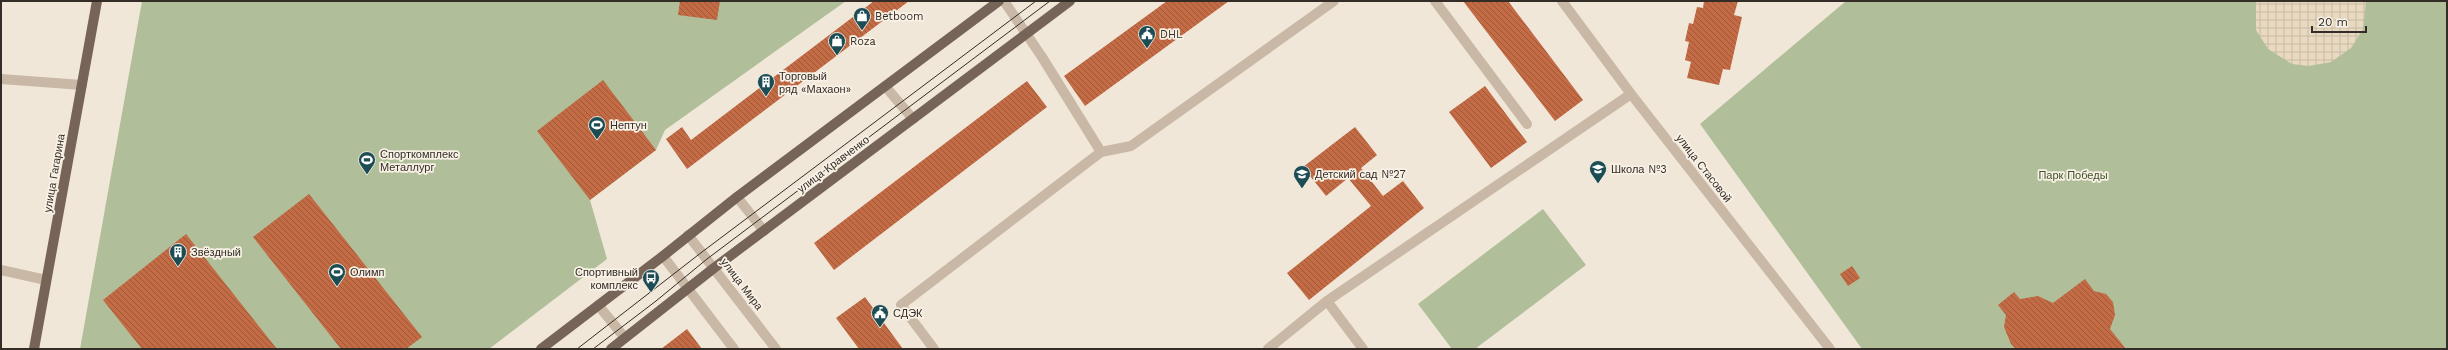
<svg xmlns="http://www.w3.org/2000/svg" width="2448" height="350" font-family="'Work Sans',sans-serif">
	<defs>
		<pattern id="plaza-grid" width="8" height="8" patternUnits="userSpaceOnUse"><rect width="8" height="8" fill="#e8d9c0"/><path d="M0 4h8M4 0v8" fill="none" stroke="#c8baa5"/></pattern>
		<pattern id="building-back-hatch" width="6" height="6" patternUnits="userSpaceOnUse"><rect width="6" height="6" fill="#c36b44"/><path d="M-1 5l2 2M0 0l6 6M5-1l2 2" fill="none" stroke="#9f5839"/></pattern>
	</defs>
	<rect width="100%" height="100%" fill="#f1e7d9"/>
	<path fill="#b0bf99" d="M142,1H846L665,130L656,150L590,200L607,259L489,349H80Z
		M1846,1H2447V349H1862L1700,124Z
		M1543,209L1586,265L1475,349H1452L1418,304Z"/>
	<path fill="url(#plaza-grid)" d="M2256,1H2366L2363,29L2351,48L2331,62L2309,66L2292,64L2268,49L2256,30Z"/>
	<path fill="url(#building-back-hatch)" d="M680,1H720L717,20L678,15Z
		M874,1H909L687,169L666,139L682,127L691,140Z
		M1167,1H1229L1085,106L1064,76Z
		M1463,1H1508L1583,100L1555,121Z
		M1704,1H1738L1734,15L1742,17L1730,70L1723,69L1719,85L1687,78L1691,62L1685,60L1689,42L1685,41L1689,23L1693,24L1697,7L1703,8Z
		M603,80L656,150L590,200L537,131Z
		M1027,81L1047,107L834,270L814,243Z
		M1485,86L1527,142L1491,168L1449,112Z
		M1355,127L1377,155L1361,168L1383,196L1403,181L1424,208L1309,300L1287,273L1371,206L1348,178L1326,196L1303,167Z
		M309,194L422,337L406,349H341L253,237Z
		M186,234L277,349H142L103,300Z
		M1852,266L1860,278L1848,286L1840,274Z
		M2085,279L2094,291L2106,294L2113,302L2115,315L2110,329L2126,349H2016L2011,344L2004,327L2006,315L1998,305L2014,292L2020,299L2038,296L2053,303Z
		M865,297L903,349H859L836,318Z
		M687,329L702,349H661Z"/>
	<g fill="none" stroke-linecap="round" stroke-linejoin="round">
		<path stroke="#c8b8a5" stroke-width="10" d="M1004,1L1042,57L1101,152L1131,146L1334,1
			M1435,1L1527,124
			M1562,1L1631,94L1830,349
			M1,79L82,85
			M885,86L913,119
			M737,197L764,231
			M688,235L776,349
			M663,256L734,349
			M1,270L46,280
			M1327,301L1363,349
			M598,305L625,338
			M934,349L901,305L1101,152
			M1268,349L1327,301L1631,94"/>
		<path stroke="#766458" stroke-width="10" d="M34,349L97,1
			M541,349L663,256L737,197L999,1
			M611,349L714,268L1070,1"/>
		<path stroke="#342c26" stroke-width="1" d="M577,349L702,252L1036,1
			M593,349L656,301L707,259L1050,1"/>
	</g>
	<defs>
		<symbol id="shop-pin" viewBox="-11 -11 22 30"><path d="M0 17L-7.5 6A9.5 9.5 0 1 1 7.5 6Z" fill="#1d4d54" stroke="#f8f1e5"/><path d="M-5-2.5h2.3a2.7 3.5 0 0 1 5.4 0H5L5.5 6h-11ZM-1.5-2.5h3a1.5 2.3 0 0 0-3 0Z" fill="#fff"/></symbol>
		<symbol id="civic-pin" viewBox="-11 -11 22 30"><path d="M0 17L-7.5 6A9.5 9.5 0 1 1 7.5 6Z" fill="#1d4d54" stroke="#f8f1e5"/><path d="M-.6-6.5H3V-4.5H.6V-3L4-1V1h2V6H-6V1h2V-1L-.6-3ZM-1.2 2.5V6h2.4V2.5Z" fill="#fff"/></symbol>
		<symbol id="building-pin" viewBox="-11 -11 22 30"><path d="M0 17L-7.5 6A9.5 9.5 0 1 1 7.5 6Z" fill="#1d4d54" stroke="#f8f1e5"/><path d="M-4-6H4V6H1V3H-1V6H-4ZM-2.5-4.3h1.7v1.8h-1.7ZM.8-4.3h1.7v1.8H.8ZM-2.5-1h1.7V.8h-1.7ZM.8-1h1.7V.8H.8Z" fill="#fff"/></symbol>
		<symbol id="stadium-pin" viewBox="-11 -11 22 30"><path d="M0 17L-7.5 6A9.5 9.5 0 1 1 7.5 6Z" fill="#1d4d54" stroke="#f8f1e5"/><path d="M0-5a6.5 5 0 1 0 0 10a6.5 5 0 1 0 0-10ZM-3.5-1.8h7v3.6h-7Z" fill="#fff"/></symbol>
		<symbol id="school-pin" viewBox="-11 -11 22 30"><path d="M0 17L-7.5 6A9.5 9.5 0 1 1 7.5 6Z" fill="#1d4d54" stroke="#f8f1e5"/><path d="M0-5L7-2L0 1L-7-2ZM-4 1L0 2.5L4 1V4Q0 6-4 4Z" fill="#fff"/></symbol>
		<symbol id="bus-pin" viewBox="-11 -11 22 30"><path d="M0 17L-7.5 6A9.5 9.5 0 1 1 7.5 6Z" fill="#1d4d54" stroke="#f8f1e5"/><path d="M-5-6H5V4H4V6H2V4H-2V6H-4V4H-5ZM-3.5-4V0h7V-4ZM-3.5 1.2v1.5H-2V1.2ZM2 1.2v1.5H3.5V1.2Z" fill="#fff"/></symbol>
	</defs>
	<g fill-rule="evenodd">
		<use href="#shop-pin" x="852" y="6" width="20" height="27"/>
		<use href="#civic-pin" x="1137" y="24" width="20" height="27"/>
		<use href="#shop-pin" x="827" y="31" width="20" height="27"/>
		<use href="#building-pin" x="756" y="72" width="20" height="27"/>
		<use href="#stadium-pin" x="587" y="115" width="20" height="27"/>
		<use href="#stadium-pin" x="357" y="150" width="20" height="27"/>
		<use href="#school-pin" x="1588" y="159" width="20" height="27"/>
		<use href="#school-pin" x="1292" y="164" width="20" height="27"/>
		<use href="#building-pin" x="168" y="242" width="20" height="27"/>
		<use href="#stadium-pin" x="327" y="262" width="20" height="27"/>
		<use href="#bus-pin" x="641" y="268" width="20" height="27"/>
		<use href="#civic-pin" x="870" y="303" width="20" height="27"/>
	</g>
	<g text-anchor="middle" stroke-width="3.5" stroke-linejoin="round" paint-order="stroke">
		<g font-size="11" fill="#342c26" stroke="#f8f1e5" text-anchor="start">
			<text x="875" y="20">Betboom</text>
			<text x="1160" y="38">DHL</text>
			<text x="850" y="45">Roza</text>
			<text x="779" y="80">Торговый<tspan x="779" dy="13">ряд «Махаон»</tspan></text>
			<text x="610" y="129">Нептун</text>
			<text x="380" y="158">Спорткомплекс<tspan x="380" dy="13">Металлург</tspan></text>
			<text x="1611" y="173">Школа №3</text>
			<text x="1315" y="178">Детский сад №27</text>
			<text x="191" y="256">Звёздный</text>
			<text x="350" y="276">Олимп</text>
			<text x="638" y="276" text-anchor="end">Спортивный<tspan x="638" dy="13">комплекс</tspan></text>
			<text x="893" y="317">СДЭК</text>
		</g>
		<g font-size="11" fill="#342c26" stroke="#f8f1e5">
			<text transform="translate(833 164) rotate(-37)" y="4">улица Кравченко</text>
			<text transform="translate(1704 168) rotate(52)" y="4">улица Стасовой</text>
			<text transform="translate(54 173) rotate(-80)" y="4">улица Гагарина</text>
			<text transform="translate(742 284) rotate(53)" y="4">улица Мира</text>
		</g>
		<g font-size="11" fill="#41522b" stroke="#f8f1e5">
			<text x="2073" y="179">Парк Победы</text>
		</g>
	</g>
	<rect width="2448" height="350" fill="none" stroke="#342c26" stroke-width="4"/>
	<path d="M2312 26v6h54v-6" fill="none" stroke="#342c26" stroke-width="2"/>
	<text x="2318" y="26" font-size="12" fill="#342c26" stroke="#f8f1e5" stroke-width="3" paint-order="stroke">20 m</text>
</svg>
